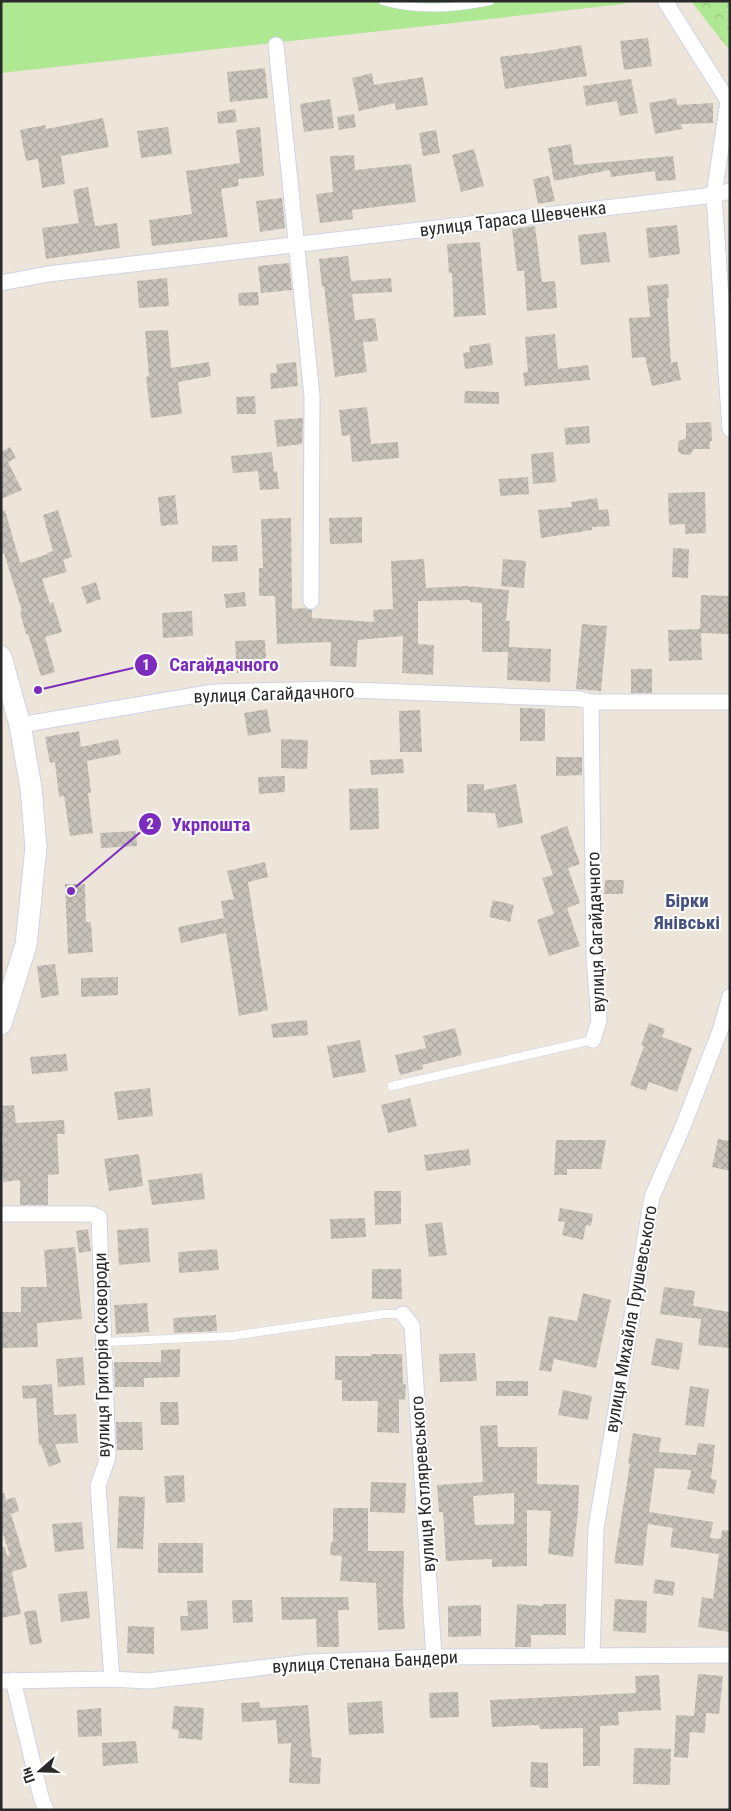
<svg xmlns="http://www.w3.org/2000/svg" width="731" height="1811" font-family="'Roboto Condensed',sans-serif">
	<defs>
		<pattern id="forest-crowns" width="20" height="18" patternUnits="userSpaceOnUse" patternTransform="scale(1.25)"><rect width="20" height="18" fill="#afe892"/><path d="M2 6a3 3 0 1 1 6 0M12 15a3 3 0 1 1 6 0" fill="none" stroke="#97c77e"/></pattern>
		<pattern id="building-cross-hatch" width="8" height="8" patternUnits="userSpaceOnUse" patternTransform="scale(1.25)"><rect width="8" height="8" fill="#c8c2ba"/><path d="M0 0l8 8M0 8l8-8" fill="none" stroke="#aca7a0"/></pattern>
	</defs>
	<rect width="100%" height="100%" fill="#ede5da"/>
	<path fill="#afe892" d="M1,1H628L624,4L1,73Z"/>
	<path fill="url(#forest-crowns)" d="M691,1H730V51Z"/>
	<path fill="url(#building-cross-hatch)" fill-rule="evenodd" d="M648,38L652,66L624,70L620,41Z
		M581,45L587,76L505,89L500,57L529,53V54Z
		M265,68L268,98L230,102L227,72Z
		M372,73L374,85L423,77L428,105L396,110L395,103L359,111L352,78Z
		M631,79L638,113L620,116L617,101L586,106L583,86Z
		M676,98L677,105L713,103V123L681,124L682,129L655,134L649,103Z
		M330,99L334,128L304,132L300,104Z
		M235,109L237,122L218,124L217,112Z
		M354,114L356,127L339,130L337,117Z
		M103,118L109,147L61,156L65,184L42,188L38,159L26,161L20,130L45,125L46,129Z
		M168,127L172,154L141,158L137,131Z
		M260,127L264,176L238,179L239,186L221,189L228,237L152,246L149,220L192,214L186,171L240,163L236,130Z
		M436,130L440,153L423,156L419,133Z
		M571,144L574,165L673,156L676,180L656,181L655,171L611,177L610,170L554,181L548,148Z
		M474,149L484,186L461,192L452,155Z
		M354,155L355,170L411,164L416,202L352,210L353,219L320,223L316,194L333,192L330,156Z
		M549,176L555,201L538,204L533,179Z
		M88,187L95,226L117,223L120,248L46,259L42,228L79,223L73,190Z
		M282,198L285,228L260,232L256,201Z
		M677,225L680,254L649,258L646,228Z
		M535,226L542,282L555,281L557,308L527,311L524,271H517L512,229Z
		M606,232L610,262L581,265L578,235Z
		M480,242L486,315L454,317L452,273H449L447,244Z
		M348,256L351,281L391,278L392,292L352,294L355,320L375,318L378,341L363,342L367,372L335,377L324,286L322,287L319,259Z
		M289,263L292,290L261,293L258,266Z
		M167,278L169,306L139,308L137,281Z
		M668,284L669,298H667L671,363L677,361L681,380L652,386L645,357L632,358L629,318L650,317L647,286Z
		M258,292L259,305L239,306L238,293Z
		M168,330L171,368L209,362L211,376L178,382L182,414L151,418L146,377L149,376L145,331Z
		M555,334L558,369L588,365L590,380L525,386L523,373L528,372L525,337Z
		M490,343L493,365L465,369L463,353L470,352L469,346Z
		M296,362L298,386L271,389L270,373H277L276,364Z
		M465,391L499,392V404L464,403Z
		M255,396L256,414H237L236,397Z
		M367,407L371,444L398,442L399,458L352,462L350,435L342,436L339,410Z
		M303,418L302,444L277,447L274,420Z
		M711,422L712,441H710V449H694L690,455L681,454L678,451V444L679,441L686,438V423Z
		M589,426L590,443L566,445L564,428Z
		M1,447L3,451L10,447L16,458L8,462L22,490L1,499Z
		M272,452L274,472L277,471L279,489L260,490L258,471L233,473L231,456Z
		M553,452L556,482L533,484L531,454Z
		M528,477L529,494L500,496L499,479Z
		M705,492L706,533L685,534V524L669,525L668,493Z
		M175,495L178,524L161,526L158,497Z
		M597,498L599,510L608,509L610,526L592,527V530L541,538L538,510L572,507L571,502Z
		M5,510L20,563L48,554L47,553L53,551L43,515L58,510L72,557L63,560L67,572L42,579L50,604L53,602L62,632L45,637L55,672L41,676L28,634H26L20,612L22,611L4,553L1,554V511Z
		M362,517V543L330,544L329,518Z
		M291,518L292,609L306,608L312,610V618L374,622L373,610L393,609L391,561L424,559L426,588L466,586L509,590L506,621H510L509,647L551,649L550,682L507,680L508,652H482V603L470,602V600L418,601V644L434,645L433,675L402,673L403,636L358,640L356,667L330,666L331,642L277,644L275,596H259V568H263L261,519Z
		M237,545L238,561L212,562V546Z
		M673,548L689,549L688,578L672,577Z
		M503,559L526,561L524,588L501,586Z
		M96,582L101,599L87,604L81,587Z
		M245,592L246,606L226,608L224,594Z
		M701,595L730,596V634L701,633L702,660L669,661L668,630L700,629Z
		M192,611L193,636L163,638L162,613Z
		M582,624L607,626L601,691L576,689Z
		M265,640L266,658L258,659L259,672L237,673L235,641Z
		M631,669H652V693H631Z
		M520,708L545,709V741H520Z
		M267,709L271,732L248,736L244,713Z
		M420,710L422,752H400L399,711Z
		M79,731L81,747L118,739L121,754L87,761L91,793H88L93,833L70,836L64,796L59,797L55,762L50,763L45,737Z
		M281,739L308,740L307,769L281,768Z
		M556,757H582V775L556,776Z
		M403,759L404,773L371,775L370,760Z
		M285,776V792L259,794L258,777Z
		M467,784H484V790L516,784L523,823L498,828L495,813L467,812Z
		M378,788L379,829L350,830L349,789Z
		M567,826L580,864L568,868L580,903L567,908L580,946L549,956L537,920L554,914L542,878L553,875L540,836Z
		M136,831L137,846L101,848L100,833Z
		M265,862L268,877L248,882L268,1010L239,1016L226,933L181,943L178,927L224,918L221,901L234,899L227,871Z
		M605,880H624L623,894H604Z
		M65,884H85L86,922H91L93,952L68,954Z
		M493,900L514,905L510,922L489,917Z
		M55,964L59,995L41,998L37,966Z
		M118,977V995L81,997V978Z
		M307,1020L308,1035L273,1038L271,1024Z
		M649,1023L665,1029L662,1037L692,1048L677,1092L649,1082L646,1091L630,1085L644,1046L641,1045Z
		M455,1028L462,1055L422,1065L423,1069L400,1075L395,1055L426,1048L423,1036Z
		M360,1040L366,1072L333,1078L327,1046Z
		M66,1054L68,1071L32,1074L30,1057Z
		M150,1088L153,1116L118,1120L114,1092Z
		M410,1098L417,1126L388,1133L381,1105Z
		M14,1105L16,1123L64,1120L65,1134H57L59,1174L48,1175V1205H20V1180L3,1182L1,1147L3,1146L1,1106Z
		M718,1139L730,1141V1171L712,1167Z
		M556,1140H606L601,1169H567V1175H554Z
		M469,1149L471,1165L426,1171L424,1155Z
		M139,1154L143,1186L109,1191L104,1159Z
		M202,1173L205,1199L152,1205L148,1180Z
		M374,1191H401V1224L375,1225Z
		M560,1208L593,1214L591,1226L586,1225L583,1240L562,1235L565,1222L558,1221Z
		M365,1218L366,1237L331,1239L330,1219Z
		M442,1222L447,1255L429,1257L425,1224Z
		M148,1228L150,1262L119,1265L117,1230Z
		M88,1229L91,1251L79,1253L76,1231Z
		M75,1247L82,1319L37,1323L38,1347L1,1348V1312H21V1287H47L44,1250Z
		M217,1249L219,1270L179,1273L178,1252Z
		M372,1269H401L402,1299H372Z
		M664,1287L695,1291L693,1306L730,1312V1348L698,1345L701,1319L660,1314Z
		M583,1293L611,1300L596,1368L554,1359L551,1372L539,1370L549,1316L577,1321Z
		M147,1303L149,1332L116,1334L114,1305Z
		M216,1315L217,1331L174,1333L173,1318Z
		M656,1338L683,1343L679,1370L651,1365Z
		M180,1349V1377L144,1378V1387H115L114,1362H161V1350Z
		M475,1353L477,1381L440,1382L439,1354Z
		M371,1354H402L403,1384L406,1385L405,1400L399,1399V1433L377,1432L378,1401H342V1380H335V1356H371Z
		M83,1357L85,1385L58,1387L56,1359Z
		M496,1381H528V1396H496Z
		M52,1384L54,1415L76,1414L78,1443L55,1444L61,1462L49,1467L41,1445H39L36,1398L23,1399L22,1386Z
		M690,1386L709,1389L704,1427L685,1425Z
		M563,1390L592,1396L588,1420L558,1415Z
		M160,1402H178L179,1425H161Z
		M116,1422H142L143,1450H117Z
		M497,1425L498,1447H537V1484L579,1485L578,1512L573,1557L548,1554L551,1511L527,1510V1566L492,1567V1559L446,1561L443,1512H439L437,1485L483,1482L480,1426ZM514,1493V1524L475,1525L473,1496Z
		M633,1433L661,1438L659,1452L696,1455L698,1443L715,1445L711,1479L717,1480L714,1494L687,1489L691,1470L655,1468L649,1512L713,1522L710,1538L721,1539L722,1530L730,1531L729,1632L698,1627L702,1597L713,1599L719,1554L670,1547L673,1528L648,1524L643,1566L614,1563L630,1464H628Z
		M184,1475L185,1502L166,1503L164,1476Z
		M371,1482L406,1483L405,1513L370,1512Z
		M1,1493H4L6,1500L15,1497L19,1511L11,1514L27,1567L12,1572L21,1614L1,1618V1547H5L7,1556L10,1555L1,1528Z
		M119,1496L145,1497L143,1549L117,1548Z
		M333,1508H368V1551H404L403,1602L405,1629L378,1630L376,1583L340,1581L342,1556L330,1555L331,1542H333Z
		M82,1522L84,1549L55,1552L52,1524Z
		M158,1543H203V1573H158Z
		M655,1579L675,1582L673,1596L653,1593Z
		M87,1591L90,1618L61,1622L58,1594Z
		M281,1597H348L349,1610H338L339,1647H317L316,1619L282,1620Z
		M615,1599L647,1601L646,1633L613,1631Z
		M207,1600L208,1629L181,1631L180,1616H188L187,1601Z
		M232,1600H252L253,1622L233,1623Z
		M517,1604L543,1606V1604H566V1635H531V1647H515Z
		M481,1605V1636L448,1637V1606Z
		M36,1610L42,1643L30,1645L24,1612Z
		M128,1626L154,1627V1654L127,1653Z
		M698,1674L723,1676L719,1714L706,1713L705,1733L690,1732L688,1758L674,1757L676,1715L694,1716Z
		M659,1675L661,1710L618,1712L619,1725L600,1726V1766H583V1728L540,1729L539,1725L492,1727L490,1700L636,1693L635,1676Z
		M458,1692L459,1717L430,1718L429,1693Z
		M382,1701L384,1733L349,1735L347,1703Z
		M260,1702V1708L308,1705L312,1757L321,1758L320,1784L289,1783L291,1743L278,1744L276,1720L242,1722L241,1703Z
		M174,1706L204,1708L202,1740L178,1738L179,1730L172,1729Z
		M101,1708L102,1736L78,1737L77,1710Z
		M136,1741L138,1763L103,1766L102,1743Z
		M634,1748L671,1749L670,1785L633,1784Z
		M531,1762L548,1763V1788L530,1787Z"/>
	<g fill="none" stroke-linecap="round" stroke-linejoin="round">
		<defs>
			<path id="lane" d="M383,1C417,11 456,8 490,1
				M392,1086L593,1040
				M105,1342L232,1336L384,1314H403"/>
			<path id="street" d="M665,1L728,101L714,195L730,429
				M276,45L312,396L311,601
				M1,283L48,274L714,195L730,191
				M591,702L594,958L599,1021L593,1040
				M20,725L214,692L327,689L580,699L591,702H730
				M1,1214H91L99,1217L108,1457L98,1486L112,1679
				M403,1314L412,1326L434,1657
				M592,1655L596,1528L652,1197L684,1124L721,1028L730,996
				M13,1680L41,1797L46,1810
				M1,1681L112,1679L148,1681L310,1662L434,1657L730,1655"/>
			<path id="secondary" d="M1,657L20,725L31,788L36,847L26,945L1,1024"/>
		</defs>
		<use href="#lane" stroke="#cfd3e4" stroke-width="9"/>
		<use href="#street" stroke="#cfd3e4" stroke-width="17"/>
		<use href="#secondary" stroke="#cfd3e4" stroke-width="23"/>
		<use href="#lane" stroke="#fff" stroke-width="8"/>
		<use href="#street" stroke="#fff" stroke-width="15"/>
		<use href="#secondary" stroke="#fff" stroke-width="21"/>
	</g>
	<g text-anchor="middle" stroke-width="4" stroke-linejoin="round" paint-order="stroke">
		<g font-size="18" fill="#292929" stroke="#fff">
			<text transform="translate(513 219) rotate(-7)" y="6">вулиця Тараса Шевченка</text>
			<text transform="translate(274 694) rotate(-2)" y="6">вулиця Сагайдачного</text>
			<text transform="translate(596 932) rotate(-92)" y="6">вулиця Сагайдачного</text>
			<text transform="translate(631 1319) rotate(-80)" y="6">вулиця Михайла Грушевського</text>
			<text transform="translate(102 1355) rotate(-91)" y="6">вулиця Григорія Сковороди</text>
			<text transform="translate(423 1484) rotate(-94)" y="6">вулиця Котляревського</text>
			<text transform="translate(365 1662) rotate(-3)" y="6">вулиця Степана Бандери</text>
		</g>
		<g font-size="19" font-weight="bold" fill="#46507e" stroke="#fff">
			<text x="687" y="907">Бірки<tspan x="687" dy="22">Янівські</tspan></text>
		</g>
	</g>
	<path fill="none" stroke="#7b2cbf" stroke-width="2" d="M38 690L146 665M71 891L150 824"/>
	<g fill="#7b2cbf" stroke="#fff" stroke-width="2">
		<circle cx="38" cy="690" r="5"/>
		<circle cx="71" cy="891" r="5"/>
		<circle cx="146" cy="665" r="12"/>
		<circle cx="150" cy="824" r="12"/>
	</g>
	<g font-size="15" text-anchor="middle" font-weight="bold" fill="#fff">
		<text x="146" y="670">1</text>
		<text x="150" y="829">2</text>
	</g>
	<g font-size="19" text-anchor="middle" font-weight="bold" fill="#7b2cbf" stroke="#fff" stroke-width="4" stroke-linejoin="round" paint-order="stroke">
		<text x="224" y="671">Сагайдачного</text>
		<text x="211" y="831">Укрпошта</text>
	</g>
	<rect width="731" height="1811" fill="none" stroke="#292929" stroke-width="5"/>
	<g transform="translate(40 1771) rotate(250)" stroke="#ffffff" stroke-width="4" paint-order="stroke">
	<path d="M0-4L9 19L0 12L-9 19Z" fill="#292929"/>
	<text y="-8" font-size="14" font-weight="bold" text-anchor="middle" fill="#292929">Пн</text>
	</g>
</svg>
